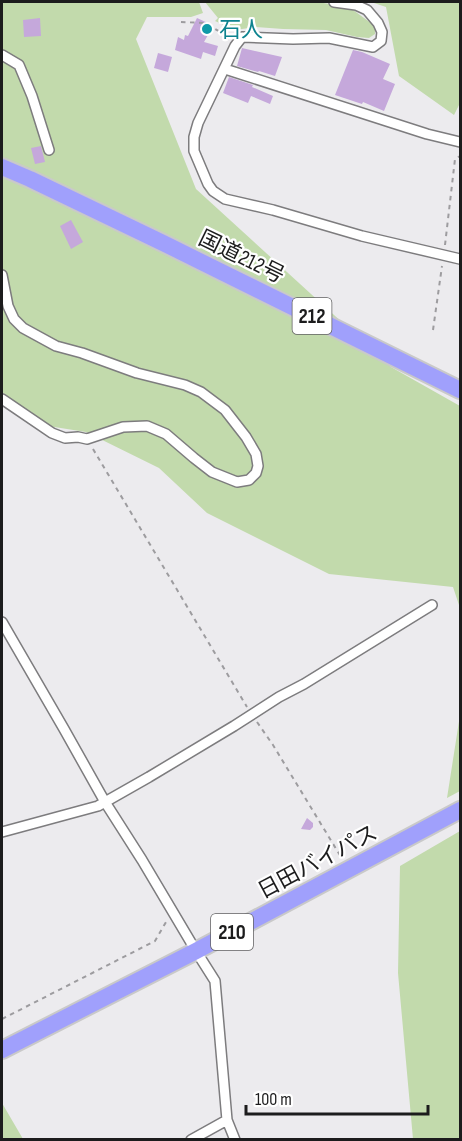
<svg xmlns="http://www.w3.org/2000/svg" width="462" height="1141" font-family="'Sofia Sans Condensed','Noto Sans JP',sans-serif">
	<rect width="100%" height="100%" fill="#ecebee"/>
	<path fill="#c2daac" d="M2,2H199L203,13L191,17H147L136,39L196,189L391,367L460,406V608L453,587L329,574L207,513L159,468L86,432L48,426L2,392Z
		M205,2H317L349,7L375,26V34L369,38L357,37L326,30L283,29L256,27L235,30L215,21L218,18Z
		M371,2H460V103L454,115L399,76L386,7Z
		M460,715V791L447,798Z
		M460,831V1139H413L398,973L400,866Z
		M2,1103L23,1139H2Z"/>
	<path fill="#c5a8db" d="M40,18L41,36L24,37L23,20Z
		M197,18L210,24L209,27L212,28L204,42L218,46L215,56L203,52L201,59L175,50L178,37L184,40L185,35L188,36Z
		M242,48L282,57L275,76L259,71L258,72L237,66Z
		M353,50L362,52L390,64L383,79L395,84L384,111L363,102L362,104L335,95Z
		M158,53L172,57L168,72L154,68Z
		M229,77L253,85L252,87L273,96L270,104L251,96L248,103L223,93Z
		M41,146L45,162L35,164L31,148Z
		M71,220L83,242L71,249L60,226Z
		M307,818L313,823V827L310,830L301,829Z"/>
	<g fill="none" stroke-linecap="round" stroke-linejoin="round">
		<defs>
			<path id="minor" d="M334,2L356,5L367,10L378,23L382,32L381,41L373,47L329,38L293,39L242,37L235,46L198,123L194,137V151L208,184L213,191L225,199L273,210L362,236L460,259
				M2,55L19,65L32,96L49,150
				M225,69L427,134L460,142
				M2,275L8,306L14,319L23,328L56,346L82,353L137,373L185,385L201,392L225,410L246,437L256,454L258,466L256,473L249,480L237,482L212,472L194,458L166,434L147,426L123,427L87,439L78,437L65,438L52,433L2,399
				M2,622L64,729L105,802L142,860L196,951L215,981L227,1120L235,1140
				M2,832L98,806L149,777L234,726L279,697L304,684L432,605
				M191,1140L227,1120"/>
			<path id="trunk" d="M2,167L30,179L163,243L460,390
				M2,1050L196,951L460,810"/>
		</defs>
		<use href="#minor" stroke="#7d7c7e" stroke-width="12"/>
		<use href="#trunk" stroke="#c9c9c9" stroke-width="20"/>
		<path stroke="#9d9c9f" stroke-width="2" stroke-dasharray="4.5 4.5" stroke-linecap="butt" d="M181,22L205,23L227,36H231
			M445,245L455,159L460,156
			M433,330L442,266
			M93,449L247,707
			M257,722L273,745L341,857
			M2,1019L155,941L166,922"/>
		<use href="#minor" stroke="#fff" stroke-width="9"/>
		<use href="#trunk" stroke="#a0a0fc" stroke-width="16"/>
	</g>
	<circle fill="#0f9aa8" stroke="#fff" stroke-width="2" cx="207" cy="29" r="6"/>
	<g text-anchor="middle" stroke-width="4.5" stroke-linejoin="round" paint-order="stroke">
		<g fill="#fff" stroke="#606061" stroke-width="1.5">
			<rect x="292.5" y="298" width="39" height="36" rx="4.5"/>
			<rect x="211" y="914" width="42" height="36" rx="4.5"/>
		</g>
		<g font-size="21" font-weight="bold" fill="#1c1c1d">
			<text x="312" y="323">212</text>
			<text x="232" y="939">210</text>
		</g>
		<g font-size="22" fill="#0d838f" stroke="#fff" text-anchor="start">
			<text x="219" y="37">石人</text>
		</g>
		<g font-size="22" fill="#1c1c1d" stroke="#fff">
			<text transform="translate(242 256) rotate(26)" y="8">国道212号</text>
			<text transform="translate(317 861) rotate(-28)" y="8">日田バイパス</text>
		</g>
	</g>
	<rect width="462" height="1141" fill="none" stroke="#1c1c1d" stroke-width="6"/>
	<path d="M246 1105v9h182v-9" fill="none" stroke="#1c1c1d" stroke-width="3"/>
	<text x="255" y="1105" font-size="18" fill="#1c1c1d" stroke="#ffffff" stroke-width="4.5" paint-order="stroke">100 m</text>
</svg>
